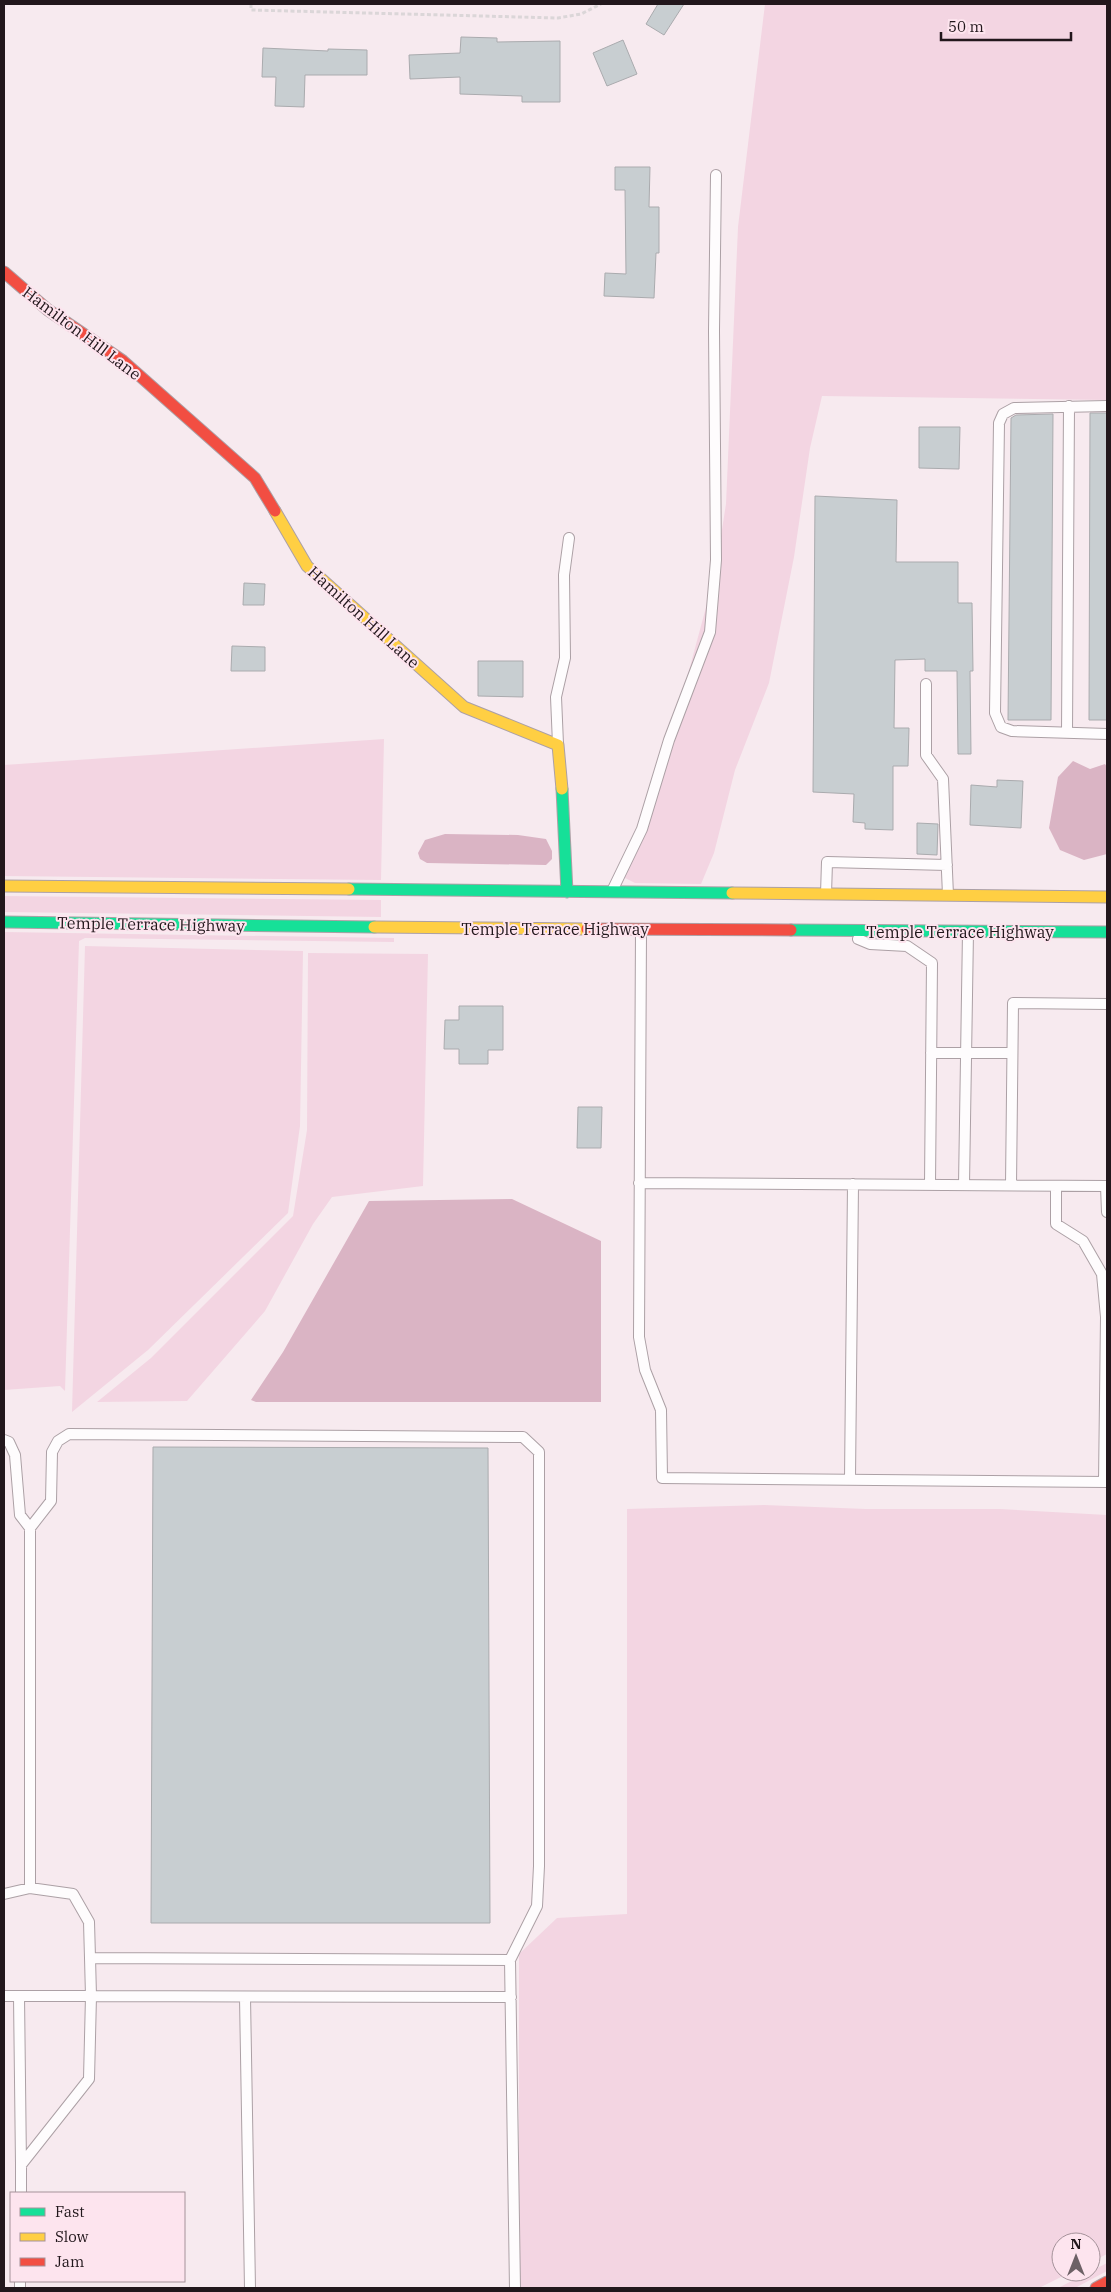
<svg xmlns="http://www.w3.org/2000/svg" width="1111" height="2292" font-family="'IBM Plex Serif',serif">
	<rect width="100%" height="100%" fill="#f7eaef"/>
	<path fill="#f3d5e2" d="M765,4H1107V400L822,396L810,448L794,557L769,683L735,770L714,853L701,884L635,883L621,876L681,700L715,574L726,504L738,227Z
		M384,739L381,880L4,876V765Z
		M4,896L381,900V917L4,912Z
		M4,932L394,938V942L85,938L79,941L65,1391L60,1386L4,1390Z
		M85,946L303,951L300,1126L288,1213L148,1350L72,1412Z
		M308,953L428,954L423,1186L332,1197L313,1224L265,1311L187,1401L97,1402L151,1358L293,1216L307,1130Z
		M764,1505L866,1509H1000L1107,1515V2254L1091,2262V2242H1061V2272H1071L1039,2288H519V1954L557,1918L627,1914V1509Z
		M1107,2263V2271L1075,2288H1058Z"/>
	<path fill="#dab4c4" d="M1073,761L1090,769L1105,764L1107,767V854L1084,860L1060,850L1049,828L1058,777Z
		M445,834L518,835L546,839L552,851V859L546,865L427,863L420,859L418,853L425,840Z
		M512,1199L601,1241V1402H256L251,1400L283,1352L369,1201Z"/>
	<path fill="#c8ced1" stroke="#aaabae" d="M658,4H684L664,35L646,24Z
		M461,37L497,38V42L560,41V102H522V96L460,94V77L410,79L409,55L460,53Z
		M623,40L637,74L607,86L593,53Z
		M263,48L328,51V49L367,50V75H305L304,107L275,106L276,77H262Z
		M615,167H650L649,207H659V253H656L654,298L604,296L605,273L626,274L625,190H615Z
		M1090,413H1107V720H1089Z
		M1053,414L1051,720H1008L1011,418L1016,415Z
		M919,427H960L959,469L919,468Z
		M815,496L897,500L896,562H958V603H972L973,671H970L971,754H958L957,671H925V659L895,660L894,728H909L908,766H893V830L865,829V823L853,822L854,794L813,792Z
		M244,583L265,584L264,605H243Z
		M232,646L265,647V671H231Z
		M478,661H523V697L478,696Z
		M997,780L1023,781L1021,828L970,825L971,785L997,787Z
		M917,823L938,824L937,855L917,854Z
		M459,1006H503V1050H488V1064H459V1049H444L445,1020H459Z
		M578,1107H602L601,1148H577Z
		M153,1447L488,1448L490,1923H151Z"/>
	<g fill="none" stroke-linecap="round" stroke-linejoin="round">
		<defs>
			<path id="lane" d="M1107,406L1014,408L1003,414L999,423L995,713L1001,727L1012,731L1107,734
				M926,684V755L943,779L948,895
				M1067,733L1069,406
				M558,744L556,697L565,658L564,575L569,538
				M613,889L642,829L669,740L710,632L716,560L714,331L716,175
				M826,894L827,862L947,865
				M641,930L639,1337L645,1370L661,1410L662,1478L1107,1482
				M858,939L870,944L907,946L932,963L930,1185
				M931,1053H1012
				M639,1183L1107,1186
				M964,1185L968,932
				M1011,1185L1013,1003L1107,1004
				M1056,1186V1224L1083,1241L1102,1274L1106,1317L1104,1482
				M1106,1186L1107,1212
				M4,1440L9,1442L15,1455L20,1515L30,1528
				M850,1479L853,1184
				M30,1888V1528L51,1501L52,1452L58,1441L69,1434L523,1437L539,1452V1866L537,1906L510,1960L515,2288
				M4,1894L30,1888L73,1894L89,1922L90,1958L510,1960
				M4,1996H91L90,1958
				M19,1996L21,2165L89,2079L91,1996L511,1997
				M245,1997L250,2288
				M21,2193V2165
				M20,2288V2281"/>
			<path id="fast" d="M562,789L567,892
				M349,889L732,893
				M4,922L374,927
				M791,930L1107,932"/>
			<path id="slow" d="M275,511L307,566L464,707L558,745L562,789
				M4,886L349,889
				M732,893L1107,897
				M374,927L587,929"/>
			<path id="jam" d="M4,272L48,310L123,361L255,478L275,511
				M587,929L791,930
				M1096,2288L1107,2282"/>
		</defs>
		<use href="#lane" stroke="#aca0a5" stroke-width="12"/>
		<use href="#fast" stroke="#aca0a5" stroke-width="13"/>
		<use href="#slow" stroke="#aca0a5" stroke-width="13"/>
		<use href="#jam" stroke="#aca0a5" stroke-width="13"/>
		<path stroke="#dbd6d8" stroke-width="3" stroke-dasharray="4 2.5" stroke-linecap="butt" d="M251,4V10L558,18L581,14L601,4"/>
		<use href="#lane" stroke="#fefcfd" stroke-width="10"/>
		<use href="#fast" stroke="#16e098" stroke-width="11"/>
		<use href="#slow" stroke="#ffcf43" stroke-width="11"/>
		<use href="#jam" stroke="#f24e42" stroke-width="11"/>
	</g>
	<g text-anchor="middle" stroke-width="4" stroke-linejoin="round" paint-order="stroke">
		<g font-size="16" fill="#22171c" stroke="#fde4ee">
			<text transform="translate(82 333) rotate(37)" y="6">Hamilton Hill Lane</text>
			<text transform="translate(364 617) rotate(42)" y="6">Hamilton Hill Lane</text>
			<text transform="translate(151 924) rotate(1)" y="6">Temple Terrace Highway</text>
			<text x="555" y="935">Temple Terrace Highway</text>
			<text x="960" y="938">Temple Terrace Highway</text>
		</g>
	</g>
	<rect width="1111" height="2292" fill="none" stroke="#22171c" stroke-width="10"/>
	<rect x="10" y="2192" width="175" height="90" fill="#fde4ee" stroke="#a5929a"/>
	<rect x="20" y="2208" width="25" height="8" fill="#16e098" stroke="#a5929a"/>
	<text x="55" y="2217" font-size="15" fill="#22171c">Fast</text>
	<rect x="20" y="2233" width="25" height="8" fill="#ffcf43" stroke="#a5929a"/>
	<text x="55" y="2242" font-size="15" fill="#22171c">Slow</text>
	<rect x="20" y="2258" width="25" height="8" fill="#f24e42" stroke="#a5929a"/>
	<text x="55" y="2267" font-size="15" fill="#22171c">Jam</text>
	<g transform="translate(1076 2257)"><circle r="24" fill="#fde4ee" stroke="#a5929a"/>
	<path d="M0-4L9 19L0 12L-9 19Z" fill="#6d6166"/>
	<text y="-8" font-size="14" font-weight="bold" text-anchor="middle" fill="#22171c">N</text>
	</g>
	<path d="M941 32v8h130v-8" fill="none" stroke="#22171c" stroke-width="2.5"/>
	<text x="948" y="32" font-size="15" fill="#22171c" stroke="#fde4ee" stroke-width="4" paint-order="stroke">50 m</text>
</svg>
